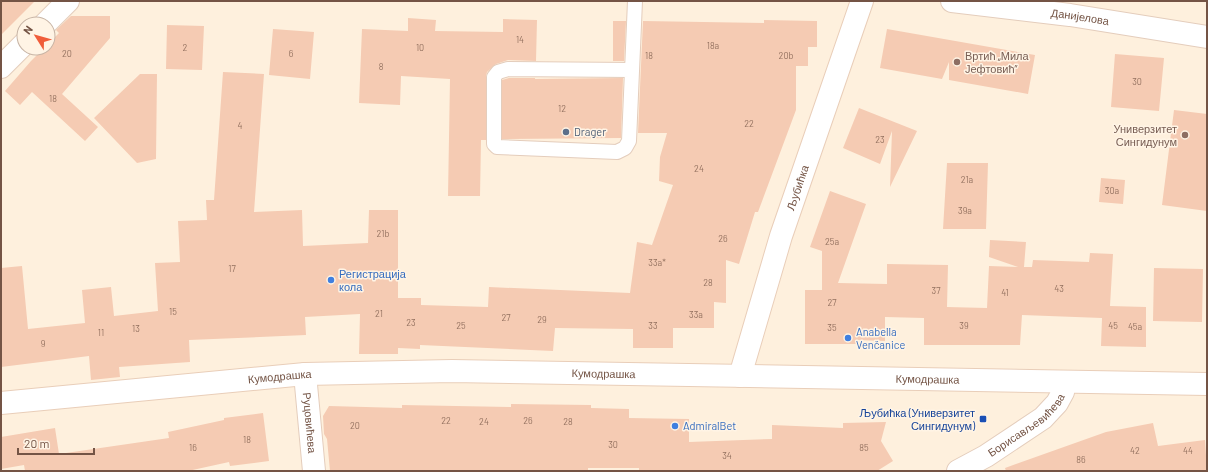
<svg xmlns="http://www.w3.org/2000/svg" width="1208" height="472" font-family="Barlow,sans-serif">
	<rect width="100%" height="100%" fill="#fef0dd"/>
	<path fill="#f5cbb3" d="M1,1H35L1,35Z
		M71,16H110V38L62,94L98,127L85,141L32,92L20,105L5,91L31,61L44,48H48V44L59,33L56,30Z
		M408,18L436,20L435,31L503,32V19L537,20L536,61L508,60L496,64L487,72L486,76V140H481L480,196H448L450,79L401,76L400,105L359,103L362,29L408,31Z
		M764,20L817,21V47H808V66H796V110L758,212H755L739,264L726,260V303L714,302V328H673V348H633V329L555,328L553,351L420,345V349L398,348V354H359L360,314L305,317L306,335L189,340L190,362L119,367L120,377L91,380L89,356L1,367V268L22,266L28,329L85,323L82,290L111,287L114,316L158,311L155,263L180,262L178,221L207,220L206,200H214L223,72L264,74L254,212L302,210L303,246L368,243L369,210H398V298H421V305L488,307L489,287L630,293L637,242L652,245L673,185L659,181L660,157L667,133H638L643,21L764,23Z
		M613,21H626L624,61H613Z
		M167,25L204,26L202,70L166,69Z
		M273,29L314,32L310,79L269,75Z
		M887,29L1035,55L1028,94L949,80V62L942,79L880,68Z
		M1115,54L1164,58L1159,111L1111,107Z
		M140,74H157L156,159L137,163L94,118Z
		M509,78H535V79L623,78L621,138L502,139V80Z
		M859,108L917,131L890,187L892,131L880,164L843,148Z
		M1174,110L1207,114V211L1162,205Z
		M947,163H988L986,229H943Z
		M1101,178L1125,180L1123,204L1099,202Z
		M830,191L866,204L838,283L887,284V264L948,265L947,307L987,308L989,266L1018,267L989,257L990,240L1026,242L1024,267H1032L1033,260L1089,262L1090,253L1113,254L1110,306L1146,307V347L1101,346L1102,318L1022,315L1020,345H924V318L885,317V341L858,340V344H805V290H822V251L810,247Z
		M1154,268L1203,269L1202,322L1153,321Z
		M511,404L591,405V408L629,409V418L689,419V442L772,439V425L843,428V423L886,422L881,441L893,461L877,471H639V468H588V471H330L327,439L324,434L323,416L329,406L402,408V405L511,407Z
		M263,413L269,461L230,466L229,462L188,471H25L24,465L1,469V437L55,428L59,454L169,438L168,432L224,420V418Z
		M1153,423L1158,446L1205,440L1207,471H1006L1005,468L1106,432Z"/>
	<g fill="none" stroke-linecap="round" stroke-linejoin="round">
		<defs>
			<path id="lane" d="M632,70L508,69L498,72L494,77V144L497,147L617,152L625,148L629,141L635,1"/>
			<g id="street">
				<path id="s1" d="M952,1L1070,15L1207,37"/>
				<path d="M45,24L68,1"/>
				<path d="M1,67L24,44"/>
				<path id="s2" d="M305,374L314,471"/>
				<path id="s3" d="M958,471L986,456L1043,418L1057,403L1063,392L1065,382"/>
			</g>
			<g id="secondary">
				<path id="s4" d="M740,376L781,236L862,1"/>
				<path id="s5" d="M1,403L305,374L452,371L1207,384"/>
			</g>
		</defs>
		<use href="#lane" stroke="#e4cdbc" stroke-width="16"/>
		<use href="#street" stroke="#e4cdbc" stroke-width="24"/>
		<use href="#secondary" stroke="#e9ceb9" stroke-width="24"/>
		<use href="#lane" stroke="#fff" stroke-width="14"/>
		<use href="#street" stroke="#fff" stroke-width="22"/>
		<use href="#secondary" stroke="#fff" stroke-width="22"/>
	</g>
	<g fill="#8d6e63" stroke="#fff4e5" stroke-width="1.5">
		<circle cx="957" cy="62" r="4"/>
		<circle cx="1185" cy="135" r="4"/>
	</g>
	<circle fill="#5c6f8a" stroke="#fff4e5" stroke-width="1.5" cx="566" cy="132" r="4"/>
	<g fill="#3f7fe0" stroke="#fff4e5" stroke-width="1.5">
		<circle cx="331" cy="280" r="4"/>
		<circle cx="848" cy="338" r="4"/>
		<circle cx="675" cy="426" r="4"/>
	</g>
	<rect fill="#1a4fb4" stroke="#fff4e5" stroke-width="1.5" x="979" y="415" width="8" height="8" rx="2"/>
	<g text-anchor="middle" stroke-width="3" stroke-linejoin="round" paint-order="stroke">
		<g font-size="9" fill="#947260">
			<text x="520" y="43">14</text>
			<text x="713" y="49">18a</text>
			<text x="185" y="51">2</text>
			<text x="420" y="51">10</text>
			<text x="67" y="57">20</text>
			<text x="291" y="57">6</text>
			<text x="649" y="59">18</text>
			<text x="786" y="59">20b</text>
			<text x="381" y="70">8</text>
			<text x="1137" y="85">30</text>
			<text x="53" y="102">18</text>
			<text x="562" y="112">12</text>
			<text x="749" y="127">22</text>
			<text x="240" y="129">4</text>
			<text x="880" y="143">23</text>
			<text x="699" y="172">24</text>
			<text x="967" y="183">21a</text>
			<text x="1112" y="194">30a</text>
			<text x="965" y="214">39a</text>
			<text x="383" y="237">21b</text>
			<text x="723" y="242">26</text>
			<text x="832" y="245">25a</text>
			<text x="657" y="266">33a*</text>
			<text x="232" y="272">17</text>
			<text x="708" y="286">28</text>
			<text x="1059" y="292">43</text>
			<text x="936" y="294">37</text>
			<text x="1005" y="296">41</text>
			<text x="832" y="306">27</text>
			<text x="173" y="315">15</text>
			<text x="379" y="317">21</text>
			<text x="696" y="318">33a</text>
			<text x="506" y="321">27</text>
			<text x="542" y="323">29</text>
			<text x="411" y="326">23</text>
			<text x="461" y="329">25</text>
			<text x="653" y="329">33</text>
			<text x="964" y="329">39</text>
			<text x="1113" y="329">45</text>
			<text x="1135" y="330">45a</text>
			<text x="832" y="331">35</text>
			<text x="136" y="332">13</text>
			<text x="101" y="336">11</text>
			<text x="43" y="347">9</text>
			<text x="446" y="424">22</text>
			<text x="528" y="424">26</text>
			<text x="484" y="425">24</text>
			<text x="568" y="425">28</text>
			<text x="355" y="429">20</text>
			<text x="247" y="443">18</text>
			<text x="613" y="448">30</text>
			<text x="193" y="451">16</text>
			<text x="864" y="451">85</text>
			<text x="1135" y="454">42</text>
			<text x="1188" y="454">44</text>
			<text x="727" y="459">34</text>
			<text x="1081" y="463">86</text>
		</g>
		<g font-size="11" fill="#745445" stroke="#fff4e5">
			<text dy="4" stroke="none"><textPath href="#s1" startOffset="129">Данијелова</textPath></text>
			<text dy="4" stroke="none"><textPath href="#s4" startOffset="197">Љубићка</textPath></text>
			<text dy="4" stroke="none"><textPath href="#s5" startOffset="604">Кумодрашка</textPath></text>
			<text dy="4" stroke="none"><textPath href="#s5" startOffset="280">Кумодрашка</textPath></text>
			<text dy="4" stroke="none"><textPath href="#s5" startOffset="928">Кумодрашка</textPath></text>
			<text dy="4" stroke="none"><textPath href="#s2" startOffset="49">Руцовићева</textPath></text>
			<text dy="4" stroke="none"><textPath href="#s3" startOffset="83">Борисављевићева</textPath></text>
		</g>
		<g font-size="11" fill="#785e54" stroke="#fff4e5" text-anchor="start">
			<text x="965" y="60">Вртић „Мила<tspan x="965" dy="13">Јефтовић”</tspan></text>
			<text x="1177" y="133" text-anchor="end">Универзитет<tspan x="1177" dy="13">Сингидунум</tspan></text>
		</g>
		<g font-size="11" fill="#4e5e75" stroke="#fff4e5" text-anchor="start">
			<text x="574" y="136">Drager</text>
		</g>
		<g font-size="11" fill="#366cbe" stroke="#fff4e5" text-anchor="start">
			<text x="339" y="278">Регистрација<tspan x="339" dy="13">кола</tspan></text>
			<text x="856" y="336">Anabella<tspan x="856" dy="13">Venčanice</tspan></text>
			<text x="683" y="430">AdmiralBet</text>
		</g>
		<g font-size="11" fill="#164399" stroke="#fff4e5" text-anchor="end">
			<text x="975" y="417">Љубићка (Универзитет<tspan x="975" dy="13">Сингидунум)</tspan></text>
		</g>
	</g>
	<rect width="1208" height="472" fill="none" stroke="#745445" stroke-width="4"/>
	<g transform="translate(36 36) rotate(307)"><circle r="19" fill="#fff4e5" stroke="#c7b4a5"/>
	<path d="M0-3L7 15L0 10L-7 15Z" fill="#f05d3a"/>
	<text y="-6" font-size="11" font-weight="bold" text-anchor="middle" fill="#745445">N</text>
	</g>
	<path d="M18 448v6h76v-6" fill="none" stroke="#745445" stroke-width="2"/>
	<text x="24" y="448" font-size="12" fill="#745445" stroke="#fff4e5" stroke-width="3" paint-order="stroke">20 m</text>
</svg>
